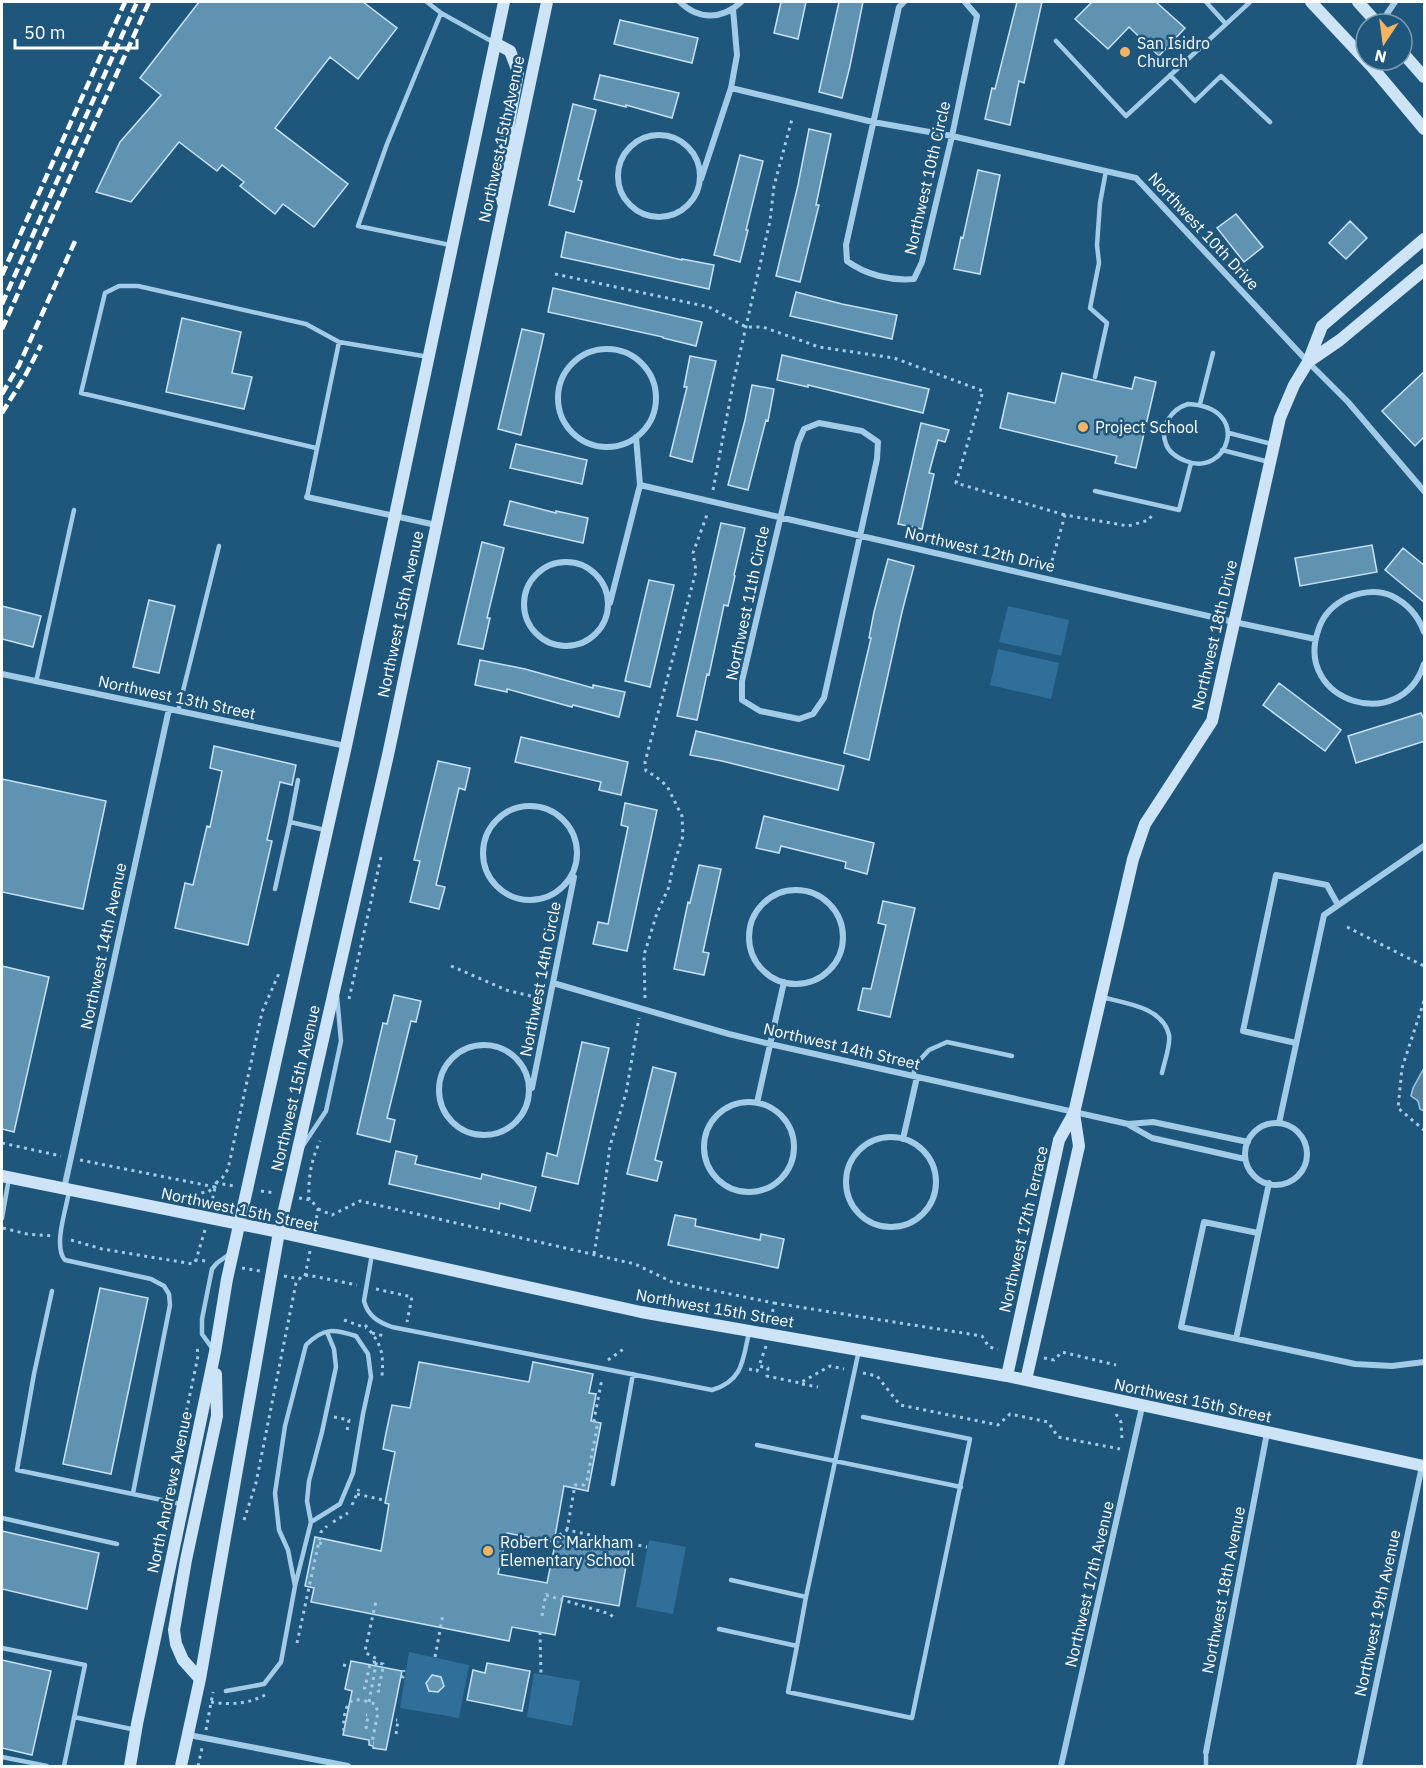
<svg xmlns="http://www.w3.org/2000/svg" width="1426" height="1768" font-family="'IBM Plex Sans',sans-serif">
	<rect width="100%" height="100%" fill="#1f567c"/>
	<path fill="#2f6f99" d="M1008,606L1069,620L1061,656L999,642Z
		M998,649L1059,663L1051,699L990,685Z
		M649,1540L686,1547L673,1614L636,1607Z
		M409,1652L469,1665L459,1718L400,1708Z
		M534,1673L580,1681L572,1726L527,1717Z"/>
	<path fill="#567f9b" stroke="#95c8e8" stroke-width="1.5" d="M1424,1068V1111L1420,1109L1418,1101L1411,1096L1413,1088Z"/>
	<path fill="#6092b2" stroke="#c5e2f5" stroke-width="1.5" d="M199,2H363L397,28L358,79L330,57L275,128L348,184L314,227L283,204L275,214L240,186L244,182L222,165L217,171L179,142L131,202L96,192L120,142L161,95L140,78Z
		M781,2H806L798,39L774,33Z
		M839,2H863L850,66L842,98L819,92Z
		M1017,2H1042L1024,83L1019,81L1010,125L985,119L992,88L995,89Z
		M1092,2H1156L1185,28L1159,56L1129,27L1108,49L1075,19Z
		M620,20L698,38L692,63L614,44Z
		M600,75L679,93L672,118L626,105V107L594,99Z
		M573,104L596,110L578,180L582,181L574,212L549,205Z
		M809,129L831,134L816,205H819L800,282L776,276L798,185Z
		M740,155L763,161L746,230H748L740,262L714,255Z
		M978,170L1000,175L980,274L954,269L961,237L963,238Z
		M1236,214L1263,247L1244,262L1217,228Z
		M1350,221L1367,238L1346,259L1329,243Z
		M566,232L682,260V259L714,265L709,289L561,257Z
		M553,288L702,322L696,346L663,338V337L548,312Z
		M796,292L842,304L897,315L892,339L790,316Z
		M182,318L241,332L232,373L252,377L244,409L166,392Z
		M522,329L544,334L521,435L498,429Z
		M782,355L929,389L923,413L808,385V387L777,380Z
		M690,356L716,361L692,462L670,456L687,387H684Z
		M1425,371V436L1415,446L1382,411Z
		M1062,373L1132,389L1135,377L1156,382L1136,468L1115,463L1117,456L1000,428L1008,393L1055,403Z
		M752,385L774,389L768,421L766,420L748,490L728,485L745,420Z
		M921,423L949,430L945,442L938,440L929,473L934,474L922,529L898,524Z
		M516,444L587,460L582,484L510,468Z
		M510,501L556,513V511L588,518L583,543L504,525Z
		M721,523L745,528L734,575L735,576L728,606L724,605L709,675L707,674L697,720L677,716Z
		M482,542L504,548L487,618H490L483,649L458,644Z
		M1372,545L1377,572L1300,586L1295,558Z
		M1403,548L1425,566V603L1385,570Z
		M888,559L914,566L902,612L869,760L844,753L871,638H869L874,612Z
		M649,580L674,585L650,687L625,681Z
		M149,600L175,606L159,673L133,667Z
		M2,606L41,616L33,647L2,639Z
		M480,660L525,669L593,688V685L625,692L619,717L573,705L572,707L507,689V692L475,685Z
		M1279,683L1341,730L1325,751L1263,705Z
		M1421,713L1425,722V741L1356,763L1348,736Z
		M696,731L844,766L838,790L722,761L690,755Z
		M521,737L628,762L621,795L599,790L601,782L515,762Z
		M214,746L296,765L292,785L280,782L267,840L272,841L248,945L175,928L185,883L193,885L207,826L210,827L222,771L210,768Z
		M438,761L470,768L465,790L459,788L436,885L445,887L439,909L410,902L420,861L414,860Z
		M2,779L106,801L83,909L2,892Z
		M625,803L657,810L627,951L593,944L598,922L608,924L628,827L621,825Z
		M764,816L874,843L867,874L845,868L846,862L781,846L779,853L756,848Z
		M699,865L721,869L703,952L709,953L704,975L674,969L688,902L690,903Z
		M883,901L915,908L890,1017L858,1010L863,988L871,989L886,925L878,923Z
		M2,966L49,977L14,1132L2,1129Z
		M394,995L421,1001L416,1022L411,1021L387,1118L395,1120L390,1142L357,1134L383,1023L387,1024Z
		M582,1042L609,1048L578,1184L542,1176L547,1153L557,1156Z
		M653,1067L676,1073L655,1160L662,1162L657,1181L627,1174Z
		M396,1151L417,1156L415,1164L481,1179L482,1174L536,1187L530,1211L500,1203L499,1209L389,1184Z
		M675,1215L696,1219L695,1226L760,1240L761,1234L784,1239L778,1268L668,1245Z
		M100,1288L148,1298L111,1474L63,1464Z
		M419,1362L529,1382L533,1362L593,1374L589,1393L596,1394L591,1421L601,1423L588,1491L564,1486L554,1542L507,1533L498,1574L547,1583L557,1535L629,1549L619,1606L563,1596L555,1635L512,1627L509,1641L311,1602L314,1588L305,1586L315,1537L381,1551L389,1504L385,1503L395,1452L383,1449L386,1433L392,1405L410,1408Z
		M2,1531L99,1553L87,1609L2,1589Z
		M2,1660L51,1671L32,1755L2,1748Z
		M351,1661L402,1671L386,1750L373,1748V1746L369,1745V1740L343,1735L352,1691L345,1689Z
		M487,1663L530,1671L522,1711L467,1700L473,1670L485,1673Z
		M432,1675L441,1677L444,1686L438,1692L429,1691L426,1683Z"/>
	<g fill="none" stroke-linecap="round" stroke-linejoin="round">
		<path stroke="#a1cbe7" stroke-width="3" stroke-dasharray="3 4.5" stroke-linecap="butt" d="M555,274L709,307L746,327H763L819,347L894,358L983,391L956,483L1065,515
			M713,490L734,379L770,221L774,186L792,119
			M1050,568L1065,515L1128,526L1149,520L1153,513
			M1347,927L1424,966
			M451,966L506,990L539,998
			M645,998L644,955L657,913L669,887L672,870L683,836L682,816L667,786L655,776L646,771L645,762L696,571L693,553L708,512
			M349,999L381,857
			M1424,1001L1402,1068L1398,1108L1424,1130
			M2,1143L61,1156
			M80,1160L215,1187L208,1192L177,1196
			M216,1183L223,1177L228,1169L262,1012L280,971
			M261,1191L275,1193
			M299,1198L311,1200L318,1209L315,1227
			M309,1200C308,1179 311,1160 320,1141
			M211,1206L216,1183L234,1186
			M318,1209L332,1215L360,1201L635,1264L672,1282L774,1303L771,1322
			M3,1228L27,1234L52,1236
			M205,1230L196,1260L206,1261
			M71,1240L102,1249L193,1264L196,1260
			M594,1254L602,1207L610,1146L626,1093L639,1018
			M242,1268L260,1271
			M284,1276L300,1279
			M305,1276L310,1251
			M376,1289L412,1297L407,1322
			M774,1303L982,1336L989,1347L998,1349
			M344,1320L366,1328
			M365,1325C381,1343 384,1352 382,1376
			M372,1333L385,1336
			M766,1346L759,1366L768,1368L767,1376L800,1383L830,1366L844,1369
			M1044,1358L1054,1360L1062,1352L1116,1365
			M608,1360L625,1348
			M749,1369L757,1371L759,1366
			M863,1373L877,1376L900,1405L998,1425L1010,1414L1048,1422L1058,1437L1120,1449
			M802,1384L818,1387
			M1116,1414L1121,1422L1122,1440
			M334,1417L349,1420L347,1431H350
			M185,1418L198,1356L197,1345
			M357,1494L383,1500
			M352,1505L359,1489
			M244,1520L256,1483L296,1283L301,1277L308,1275L357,1285
			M333,1522L348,1513
			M567,1530L575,1485H584L587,1480L597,1428L594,1420L602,1379
			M559,1535L567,1530L647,1547
			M319,1543L326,1544
			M546,1595L610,1614L614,1618
			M542,1616L546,1593
			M540,1632L541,1674
			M297,1643L321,1532L327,1526
			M435,1657L443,1614
			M343,1665L350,1666
			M401,1676L403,1677L404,1670
			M363,1688H365L370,1664L373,1662L383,1664V1668L378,1691H380
			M211,1702C230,1705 248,1704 265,1695
			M369,1702L377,1659L366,1653L365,1651L376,1601
			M366,1729L368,1715H366
			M206,1730L213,1692
			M344,1731C343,1724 344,1702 354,1700C360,1699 369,1702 375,1704L378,1712L372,1743H374
			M396,1734L398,1720H396
			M198,1766L202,1748"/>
		<path stroke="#a1cbe7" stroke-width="4.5" d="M427,2L441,13L493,42
			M1206,2L1226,24
			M441,13L387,144L358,226L450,245
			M1056,41L1126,116L1250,2
			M1170,75L1195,101L1221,76L1270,122
			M1095,377L1107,323L1090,308L1099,263L1097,245L1100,203L1106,171
			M1188,404C1253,407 1228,478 1186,461C1178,458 1169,453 1166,444C1159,426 1172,409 1188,404Z
			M1200,404L1213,353
			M1229,433L1272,444
			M316,448L81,393L105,293L119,286H138L306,324L339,342L429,357
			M1222,450L1269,462
			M1095,491L1179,510L1191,463
			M307,497L339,342
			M36,682L74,510
			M178,711L219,546
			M290,822L298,780
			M275,889L290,822L325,830
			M1101,997C1124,1003 1163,1007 1169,1035C1171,1044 1164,1063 1162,1073
			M913,1076L916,1064L929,1050L947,1042L1012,1056
			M302,1147L326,1111L341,1041L337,996
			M69,1192C66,1209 53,1247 65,1260L151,1279L164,1286L169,1294L170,1305L133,1493
			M2,1218L9,1178
			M372,1254L364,1301C368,1316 378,1322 392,1327L712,1390C743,1381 743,1360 749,1332
			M52,1291L34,1374L17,1470L181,1504
			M212,1348L202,1334V1319L212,1269L217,1263L231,1253
			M757,1445L961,1487
			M613,1484L633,1374
			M2,1518L117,1544
			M311,1522L307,1501L309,1481L322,1432L336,1367L334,1349L327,1332
			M731,1580L806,1597L859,1350
			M719,1629L797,1646L806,1597
			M797,1646L788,1692L912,1718L970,1439L863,1417
			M2,1648L85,1665L64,1766
			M226,1691L264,1684L281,1662L295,1586L311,1522L340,1504L353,1473L363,1414L371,1377L368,1354L356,1336C334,1329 324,1327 306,1345L285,1426L275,1493L279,1530L288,1550L295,1586
			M74,1717L136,1730
			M1206,1752V1766
			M2,1757L47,1766"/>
		<path stroke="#a1cbe7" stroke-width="6" d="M680,2C698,20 722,20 741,2
			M904,2L899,7L846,245L847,261C866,275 891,281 914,279L922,262L952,136L977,16L965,2
			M1380,24L1395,2
			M731,88L873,122L952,136L1136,178L1308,362L1348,402L1424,491
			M618 176a41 41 0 1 1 82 0a41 41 0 1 1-82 0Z
			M701,179L731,88L737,55L733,9
			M558 398a49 49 0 1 1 98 0a49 49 0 1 1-98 0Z
			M819,423L862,431L878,442L877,459L824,698L813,714L799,719L760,711L742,700V681L798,443L804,429Z
			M640,485L1234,622L1315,639
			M307,497L436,525
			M524 604a42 42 0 1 1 84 0a42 42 0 1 1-84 0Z
			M610,603L640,485L636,437
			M1424,632C1418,615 1408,604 1392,596C1377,589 1357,592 1343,600C1331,607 1322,617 1318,631C1294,701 1401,736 1424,664
			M2,674L346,746
			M483 853a47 47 0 1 1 94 0a47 47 0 1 1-94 0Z
			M749 937a47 47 0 1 1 94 0a47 47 0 1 1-94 0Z
			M553,983L729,1034L770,1044L1128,1124L1153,1122L1248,1142
			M1296,1043L1243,1031L1276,875L1327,885L1338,905
			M439 1090a45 45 0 1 1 90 0a45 45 0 1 1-90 0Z
			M532,1088L574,877
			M704 1147a45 45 0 1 1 90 0a45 45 0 1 1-90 0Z
			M757,1103L784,982
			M1279,1123L1324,915L1424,846
			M1245 1154a31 31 0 1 1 62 0a31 31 0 1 1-62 0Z
			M1129,1125L1152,1138L1245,1159
			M846 1182a45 45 0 1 1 90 0a45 45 0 1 1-90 0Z
			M903,1139L917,1077
			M64,1189L169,709
			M1258,1233L1204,1222L1181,1327L1355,1364L1392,1366L1424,1362
			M1236,1339L1269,1183
			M189,1735L348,1766
			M1206,1752L1267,1433
			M1061,1766L1142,1407
			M1359,1766L1422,1466"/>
		<path stroke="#cce4f6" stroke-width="12" d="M1311,2L1372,67L1424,129
			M1358,2L1378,24
			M495,43L510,51L518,72L498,185L503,203
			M1402,52L1424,77
			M1308,362L1340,340L1424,270
			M2,1176L279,1232L641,1312L1007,1376L1424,1466
			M1007,1376L1059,1140L1074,1113L1133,859L1145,824L1212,721L1280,418L1294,385L1308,362L1322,326L1424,239
			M1026,1380L1079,1146L1074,1113
			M200,1679L183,1660L176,1644L174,1630L186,1560L217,1416L216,1374
			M130,1766L137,1724L215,1352L227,1279L346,746L504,2
			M181,1766L200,1679L279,1232L388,755L547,2"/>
		<path stroke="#fff" stroke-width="4.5" stroke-dasharray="10 4.5" stroke-linecap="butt" d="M2,275L125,2
			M2,304L137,2
			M2,329L149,2
			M2,394L19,365L76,239
			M2,413L25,376L41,345"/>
	</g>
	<g fill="#f5b461" stroke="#1f567c" stroke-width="2">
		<circle cx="1125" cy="52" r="6"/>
		<circle cx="1083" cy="427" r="6"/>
		<circle cx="488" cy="1551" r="6"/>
	</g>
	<g text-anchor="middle" stroke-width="5" stroke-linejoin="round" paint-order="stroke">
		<g font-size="16" fill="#fff" stroke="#1f567c" text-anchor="start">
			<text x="1137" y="49">San Isidro<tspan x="1137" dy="18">Church</tspan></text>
			<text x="1095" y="433">Project School</text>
			<text x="500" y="1548">Robert C Markham<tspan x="500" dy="18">Elementary School</tspan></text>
		</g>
		<g font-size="16" fill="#fff" stroke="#1f567c">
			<text transform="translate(501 139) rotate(-78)" y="6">Northwest 15th Avenue</text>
			<text transform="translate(927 178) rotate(-77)" y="6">Northwest 10th Circle</text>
			<text transform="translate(1204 231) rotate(47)" y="6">Northwest 10th Drive</text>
			<text transform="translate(980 549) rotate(13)" y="6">Northwest 12th Drive</text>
			<text transform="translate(747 603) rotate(-78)" y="6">Northwest 11th Circle</text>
			<text transform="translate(400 614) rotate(-78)" y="6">Northwest 15th Avenue</text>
			<text transform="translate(1214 635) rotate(-77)" y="6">Northwest 18th Drive</text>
			<text transform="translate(177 697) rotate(12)" y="6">Northwest 13th Street</text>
			<text transform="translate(103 946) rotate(-78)" y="6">Northwest 14th Avenue</text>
			<text transform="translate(540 979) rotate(-79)" y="6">Northwest 14th Circle</text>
			<text transform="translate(842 1046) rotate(13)" y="6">Northwest 14th Street</text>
			<text transform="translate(295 1088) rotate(-77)" y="6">Northwest 15th Avenue</text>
			<text transform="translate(240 1209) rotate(12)" y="6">Northwest 15th Street</text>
			<text transform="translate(1023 1229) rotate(-77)" y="6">Northwest 17th Terrace</text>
			<text transform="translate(715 1308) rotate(10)" y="6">Northwest 15th Street</text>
			<text transform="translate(1193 1400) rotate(12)" y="6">Northwest 15th Street</text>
			<text transform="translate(169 1492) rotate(-78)" y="6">North Andrews Avenue</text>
			<text transform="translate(1089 1584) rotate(-77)" y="6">Northwest 17th Avenue</text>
			<text transform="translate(1223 1590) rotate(-79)" y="6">Northwest 18th Avenue</text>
			<text transform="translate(1377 1613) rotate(-78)" y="6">Northwest 19th Avenue</text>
		</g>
	</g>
	<rect width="1426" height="1768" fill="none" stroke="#ffffff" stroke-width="6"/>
	<g transform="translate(1384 42) rotate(193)"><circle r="28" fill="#1f567c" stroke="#799ab0" stroke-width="1.5"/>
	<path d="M0-4.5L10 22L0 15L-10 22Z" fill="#f5b461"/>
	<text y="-9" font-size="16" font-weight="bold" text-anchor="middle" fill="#ffffff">N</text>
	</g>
	<path d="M15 39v9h122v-9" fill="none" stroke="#ffffff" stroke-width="3"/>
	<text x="24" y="39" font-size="18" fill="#ffffff" stroke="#1f567c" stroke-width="4.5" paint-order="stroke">50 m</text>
</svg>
